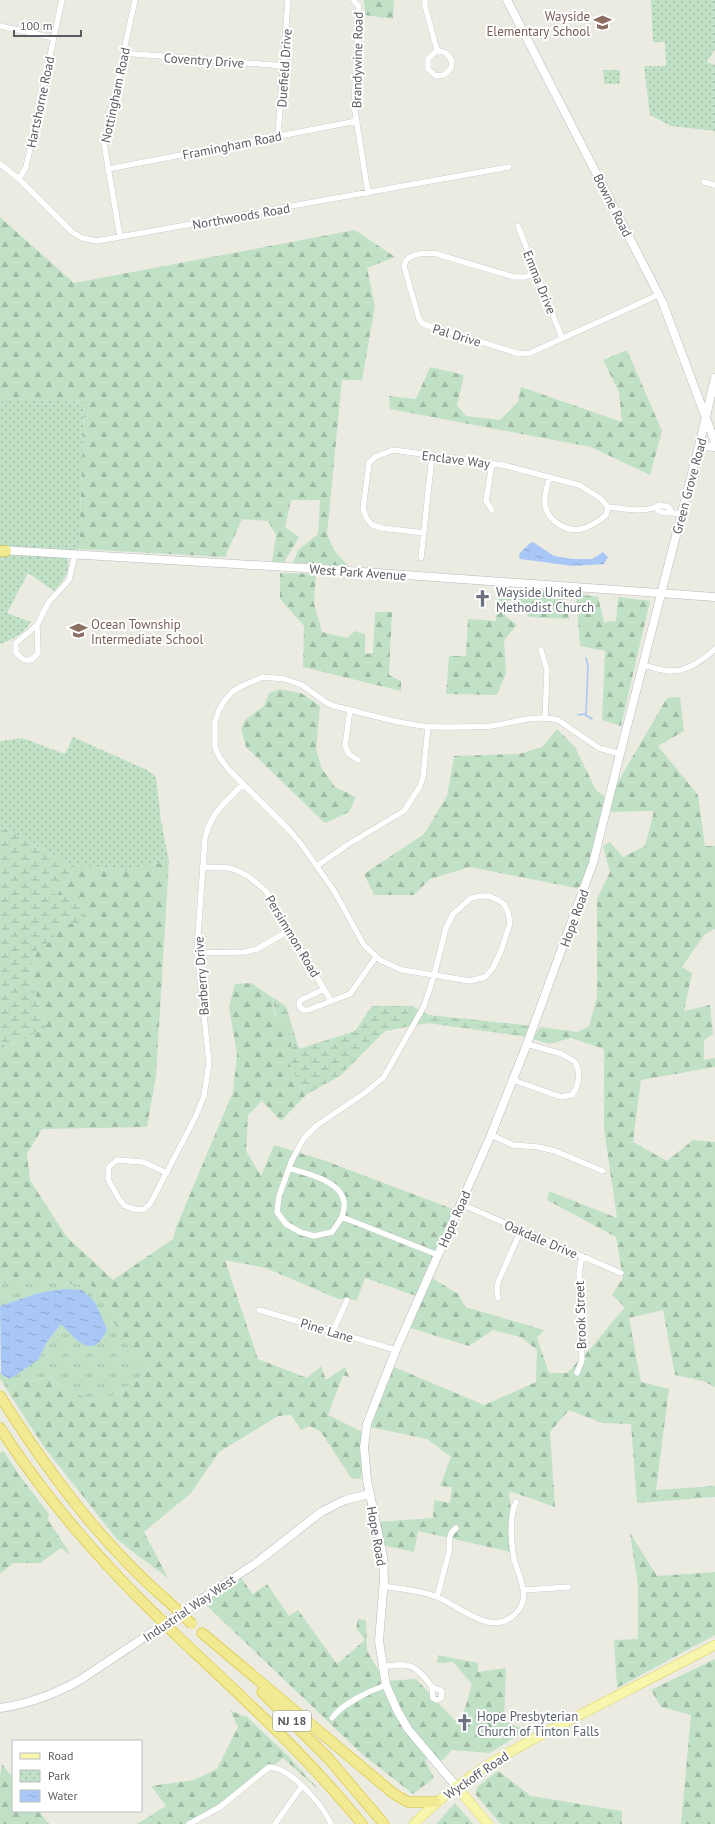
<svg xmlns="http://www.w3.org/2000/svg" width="715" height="1824" font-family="'PT Sans',sans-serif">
	<defs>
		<pattern id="grass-tufts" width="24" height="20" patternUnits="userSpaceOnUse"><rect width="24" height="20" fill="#c1e1c6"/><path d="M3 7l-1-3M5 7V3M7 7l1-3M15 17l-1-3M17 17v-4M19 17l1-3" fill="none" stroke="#a0baa4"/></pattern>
		<pattern id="forest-firs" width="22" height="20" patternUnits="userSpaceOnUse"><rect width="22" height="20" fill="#c1e1c6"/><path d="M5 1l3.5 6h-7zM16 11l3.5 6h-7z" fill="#a0baa4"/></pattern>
		<pattern id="wetland-marsh" width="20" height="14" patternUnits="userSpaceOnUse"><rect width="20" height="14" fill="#c1e1c6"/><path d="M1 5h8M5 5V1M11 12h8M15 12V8" fill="none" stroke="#a0baa4"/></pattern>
		<pattern id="park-dots" width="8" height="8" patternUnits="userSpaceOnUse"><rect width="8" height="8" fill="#c1e1c6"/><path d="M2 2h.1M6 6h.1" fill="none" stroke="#a0baa4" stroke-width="1.8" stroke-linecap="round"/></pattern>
		<pattern id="water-ripples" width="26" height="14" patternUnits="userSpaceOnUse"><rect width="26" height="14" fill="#a8c7f6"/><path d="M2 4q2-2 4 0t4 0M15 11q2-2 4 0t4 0" fill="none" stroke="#8ca5cb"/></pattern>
	</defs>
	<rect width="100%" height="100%" fill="#ecebe2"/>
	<path fill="url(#grass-tufts)" d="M7,1281H47L94,1286L145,1375L97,1405L47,1377L5,1387L0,1378V1372L1,1374L38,1360L47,1342L61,1324L39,1293L0,1306V1287Z"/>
	<path fill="url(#forest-firs)" d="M364,0H394L393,19L365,15Z
		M0,217L74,283L355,230L395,257L367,268L375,306L362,380H342L327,534L334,550L348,566L293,563L298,550L318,534L320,500H291L285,527L299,537L283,564L272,562L276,535L268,521L242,519L225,557L79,549L84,402L3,399L0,406Z
		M627,350L662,431L650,475L591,447L390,409L389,396L416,399L430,367L464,375L457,405L466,416L500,420L518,402L521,387L622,422L619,392L603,360Z
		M280,573L316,574L314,603L322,632L347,638L355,631L365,634V654L373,653L375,612H392L389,675L401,681V691L303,667L304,626L280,599Z
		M499,587L563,593L569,619L529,617L519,601L508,600L505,616L517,625L504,640L506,673L497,695L446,694L449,656H466L468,619L496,621Z
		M576,594L598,597L604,622L616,621L618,597L650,601L621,726L602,720L605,651L580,646Z
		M279,689L301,693L320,706L316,749L322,769L335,787L356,797L349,812L325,823L246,747L241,728L245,720L264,706L269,693Z
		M680,697L684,731L658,746L698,795L705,846H715V929L705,934L682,967L692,973L684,1011L710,1005L713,1034L704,1040V1060L715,1058V1067L641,1080L633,1142L667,1161L693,1140L715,1142V1387L703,1381L675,1375L663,1310L629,1318L641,1382L669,1389L656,1490L715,1486V1497L637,1503L631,1424L602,1423L569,1410L550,1432L555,1507L509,1491L515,1553L418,1531L414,1552L382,1545L377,1522L433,1518L434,1500L450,1503L452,1487L440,1486L451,1457L427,1439L370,1427L394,1367L484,1405L536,1382L537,1350L521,1337L493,1330L469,1346L410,1328L419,1308V1297L365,1278L357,1300L338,1299L266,1268L225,1260L258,1359L307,1378L321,1366L326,1380L345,1367L349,1377L343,1375L328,1415L367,1434L361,1479L351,1478L321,1432L310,1426L301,1430L291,1415L278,1416L219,1452L191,1493L144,1532L168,1578L128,1548L116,1538L44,1447L5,1387L47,1377L97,1405L145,1375L93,1286L47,1281H7L0,1287V1039L5,1048L46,1028L29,974L38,947L53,941L40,892L69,880L74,865L126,870L169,861L156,1076L147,1127L42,1129L27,1154L30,1180L66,1236L113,1280L173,1239L177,1225L233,1092L237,1054L229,1007L235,984L251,983L272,997L275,1016L285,1019L292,1034L290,1067L307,1094L281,1121L262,1101L248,1115L246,1151L261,1176L274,1145L323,1160L458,1211L429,1276L458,1294L465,1307L544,1330L537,1338L549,1373H567L591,1348L625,1307L612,1295L623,1278L616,1237L547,1200L549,1191L617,1218L604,1129V1049L571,1038L549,1044L533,1039L540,1027L578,1032L589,1026L597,997V899L610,872L603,846L610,842L623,857L645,846L654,811L606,812L581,889L470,867L430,879L414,895H374L364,874L424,834L447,796L454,756L519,754L542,747L557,729L575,747L596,790L608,799L667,698Z
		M3,1450L19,1475L49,1514L48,1520L71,1555L61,1548L40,1563H13L0,1574V1452H2Z
		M630,1533L657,1576L715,1572V1635L617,1688L614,1640L638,1639V1586Z
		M238,1574L253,1594L267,1584L289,1616L298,1610L337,1664L365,1640L356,1628L358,1619L366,1620L367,1651L385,1681L416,1679L460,1726L472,1684L453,1662L437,1663L438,1655L478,1663V1672L506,1668L504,1721L526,1730L490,1753L452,1750L438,1765L429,1756L425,1760L434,1778L413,1794L362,1754L201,1600Z
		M715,1659V1824H681L691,1715L661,1707L651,1690Z
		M230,1710L245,1717V1715L289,1757L319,1790L283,1758L227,1803L187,1824H137L166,1806L151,1786L194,1780L217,1769L238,1727Z
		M2,1764L13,1778V1811H39L49,1824H0V1776Z
		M498,1771L531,1796L622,1811V1824H501L475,1794L478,1786Z
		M455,1803L473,1824H436Z"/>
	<path fill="url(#wetland-marsh)" d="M0,826L74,865L69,880L41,892L75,897L84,913L83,922L55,926L53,941L38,947L29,974L46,1028L5,1048L0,1039Z
		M272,997L286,1006L299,1049L355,1031L372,1006H412L429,1015L533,1026L528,1037L427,1023L385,1031L340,1076L307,1094L290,1067L292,1034L285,1019L276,1016Z"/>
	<path fill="url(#park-dots)" d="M651,0H715V49L707,62L715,65V131L671,126L650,115L644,66H666L665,42H653Z
		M603,70H620V84H604Z
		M3,399L84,402L79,549L66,554C72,572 66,577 54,591L28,573L7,613L31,622C23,634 14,639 0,644V406Z
		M73,737L147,770L156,777L161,821L169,861L126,870L74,865L0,826V741L22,738L65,754Z"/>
	<path fill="url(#water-ripples)" d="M533,542L554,556L573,559H592L603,552L608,557L604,564L573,566L520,559L519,554L529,544Z
		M64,1289L82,1290L95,1302L107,1329C93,1363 76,1339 61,1324L47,1342L38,1360L10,1379L1,1374L0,1306L39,1293Z"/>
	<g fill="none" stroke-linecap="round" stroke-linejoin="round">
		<path stroke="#a8c7f6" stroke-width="1.5" d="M586,658L588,666L586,714
			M578,715L584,714L592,719"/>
		<defs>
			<path id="street" d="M353,0L358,5L359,13L354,105L368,193
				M425,0V6L437,50
				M0,26L54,38
				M437,50L446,53L452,61L451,68L444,75L436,76L428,69V59Z
				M123,53L284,66
				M278,135L288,0
				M0,164L19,179L72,232L82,238L97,241L509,167
				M108,169L357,121
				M19,179L26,167L62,0
				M704,182L715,185
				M518,226L562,338
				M120,237L104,143L135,0
				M536,273L525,277H514L437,254C426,252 406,253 404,266L419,319L423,324L520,354L530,353L658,295
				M492,463L486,501L492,510
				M549,478C547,486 544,496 545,505C548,521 566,532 581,529C590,527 599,521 606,515L608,507
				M655,508C661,515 672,512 681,514
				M424,533L382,528L372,525L367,519L363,509L369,463L375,457L393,450L503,465L579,485L600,498L608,507C623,508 646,514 659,505L668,507L672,512
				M421,558L432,456
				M37,625L38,653L31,660H24L16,653V643Z
				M37,625L48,603L69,580L75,554
				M541,650L547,670L545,718
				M643,665C652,667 662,671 671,671C687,671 704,660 715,649
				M350,710L345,746L349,754L358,760
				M317,866L347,845L404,811L420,786L423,777L428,727
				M202,867L230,868L238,871L248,876L266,891L331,1001
				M197,953L245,952L257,949L290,930
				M324,989L301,1000L299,1003L300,1007L303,1010H308L350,994L376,957
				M513,1080L561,1097L572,1095C579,1086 581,1072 575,1062L562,1054L527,1044
				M491,1135L513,1145L538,1147L555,1151L603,1171
				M289,1168C306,1174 341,1180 344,1202C345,1207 343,1212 342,1217
				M167,1173L143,1162L117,1160L109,1167L108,1179L119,1199L125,1206L137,1210L144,1209L150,1204L195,1118L204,1096L209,1063L197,949L205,838C211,812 225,803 243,784
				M461,1204L621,1273
				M438,1255L342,1217L332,1232L314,1236L300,1232L286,1224L277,1212L279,1196L292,1160L304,1138L316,1126L366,1092L384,1077L424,1006L430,988L434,975L446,928L453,914L471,898L482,896H489L498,900L504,904L508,912L510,923L501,951L493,968L485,977L470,981L434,975L402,970L380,960L364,945L333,889L301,844L290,831L228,769L220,758L215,748V722L219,710L225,700L233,691L244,685L263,677L285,679L302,685L327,703L334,706C366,713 410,728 442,727C459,727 475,727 491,726C514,723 535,714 558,720L599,748L620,754
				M498,1298L497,1289L498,1282L521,1230
				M259,1310L396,1350
				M333,1331L347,1300
				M577,1373L582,1360L579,1272L582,1256
				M383,1586C401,1589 420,1590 437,1597C460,1606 490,1637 514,1615C533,1599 519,1578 514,1559C511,1544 509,1515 516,1502
				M524,1590L569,1587
				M437,1597L449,1552L450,1536L452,1532L456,1528
				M382,1667C410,1662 415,1664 432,1687
				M432,1687L442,1691L441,1698L437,1700L433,1698Z
				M332,1718C342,1704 369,1691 386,1685
				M189,1824L220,1807L269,1767C290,1767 323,1805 331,1824
				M275,1824L302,1786"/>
			<path id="secondary" d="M507,0L662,301L715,442
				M699,446L715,447
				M1,550L321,569L715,597
				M0,1708C29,1704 55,1694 80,1680L256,1563L321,1512L345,1500L369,1494
				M456,1786L408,1729L397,1710L386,1685L379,1641L384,1579L383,1557L367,1480L364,1447L367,1424L396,1350L491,1135L527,1044L593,863L620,754L699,446L715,378"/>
			<path id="primary" d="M456,1786L488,1824
				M414,1824C459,1777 515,1748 572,1719C620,1694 668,1670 715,1645"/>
			<path id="highway" d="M0,551H6
				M0,1396C48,1472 102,1545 171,1604
				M0,1428C45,1497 97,1558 156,1615
				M202,1633L394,1794L408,1802H436
				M175,1634C240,1695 306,1755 362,1824
				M262,1692L328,1758L384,1824"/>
		</defs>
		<use href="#street" stroke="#b5b6bb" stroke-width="6"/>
		<use href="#secondary" stroke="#b8b9bf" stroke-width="9"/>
		<use href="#primary" stroke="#e3d564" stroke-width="10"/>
		<use href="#highway" stroke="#d8bc16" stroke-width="11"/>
		<use href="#street" stroke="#fff" stroke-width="5.5"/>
		<use href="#secondary" stroke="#fff" stroke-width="8"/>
		<use href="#primary" stroke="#f6f7ac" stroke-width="9"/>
		<use href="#highway" stroke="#f2ea93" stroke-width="10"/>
		<defs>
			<path id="highway-bridge" d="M171,1604L192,1624
				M156,1615L175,1634"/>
		</defs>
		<use href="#highway-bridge" stroke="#d8bc16" stroke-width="11" stroke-linecap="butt"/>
		<use href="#highway-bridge" stroke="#f2ea93" stroke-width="10"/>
	</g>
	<defs>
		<symbol id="school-bare" viewBox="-9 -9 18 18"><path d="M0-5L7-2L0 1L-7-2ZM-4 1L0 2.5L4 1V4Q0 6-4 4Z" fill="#8d6e63" stroke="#fff" stroke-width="2.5" paint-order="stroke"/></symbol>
		<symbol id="church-bare" viewBox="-9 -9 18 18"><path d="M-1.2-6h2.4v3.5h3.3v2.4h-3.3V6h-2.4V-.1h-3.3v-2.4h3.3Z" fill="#6b7280" stroke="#fff" stroke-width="2.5" paint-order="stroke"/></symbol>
	</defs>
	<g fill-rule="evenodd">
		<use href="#school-bare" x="590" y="10" width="25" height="25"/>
		<use href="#church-bare" x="470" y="586" width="25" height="25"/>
		<use href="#school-bare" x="66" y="618" width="25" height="25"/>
		<use href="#church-bare" x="452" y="1710" width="25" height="25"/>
	</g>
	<g text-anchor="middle" stroke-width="4" stroke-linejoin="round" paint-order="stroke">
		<rect fill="#fff" stroke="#8c8d91" stroke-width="1" x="273" y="1711" width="38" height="20" rx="3"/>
		<g font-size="12" font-weight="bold" fill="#5b5c62">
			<text x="292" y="1725">NJ 18</text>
		</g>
		<g font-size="13" fill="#785e54" stroke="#fff" text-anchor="end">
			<text x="590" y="21">Wayside<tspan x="590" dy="15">Elementary School</tspan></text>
			<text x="91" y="629" text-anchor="start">Ocean Township<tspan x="91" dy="15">Intermediate School</tspan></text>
		</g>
		<g font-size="13" fill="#5b5c62" stroke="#fff">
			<text transform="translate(204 60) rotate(4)" y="5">Coventry Drive</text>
			<text transform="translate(357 60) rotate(-89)" y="5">Brandywine Road</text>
			<text transform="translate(284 68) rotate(-86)" y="5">Duefield Drive</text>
			<text transform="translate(115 95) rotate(-78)" y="5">Nottingham Road</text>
			<text transform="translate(40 102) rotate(-78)" y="5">Hartshorne Road</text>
			<text transform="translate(232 145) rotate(-11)" y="5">Framingham Road</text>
			<text transform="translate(613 205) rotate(63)" y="5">Bowne Road</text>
			<text transform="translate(241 216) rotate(-10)" y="5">Northwoods Road</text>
			<text transform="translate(540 282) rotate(68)" y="5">Emma Drive</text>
			<text transform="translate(457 335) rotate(17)" y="5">Pal Drive</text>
			<text transform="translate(456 459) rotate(7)" y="5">Enclave Way</text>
			<text transform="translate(689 486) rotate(-75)" y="5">Green Grove Road</text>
			<text transform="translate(358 572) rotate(4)" y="5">West Park Avenue</text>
			<text transform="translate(574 918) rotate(-70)" y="5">Hope Road</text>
			<text transform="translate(293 936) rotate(59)" y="5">Persimmon Road</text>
			<text transform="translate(201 976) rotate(-94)" y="5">Barberry Drive</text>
			<text transform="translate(454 1219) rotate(-66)" y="5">Hope Road</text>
			<text transform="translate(541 1239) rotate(23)" y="5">Oakdale Drive</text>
			<text transform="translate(580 1315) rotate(-92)" y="5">Brook Street</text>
			<text transform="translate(327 1330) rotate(17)" y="5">Pine Lane</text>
			<text transform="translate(377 1536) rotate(80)" y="5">Hope Road</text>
			<text transform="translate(189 1608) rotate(-34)" y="5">Industrial Way West</text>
			<text transform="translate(476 1775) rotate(-34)" y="5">Wyckoff Road</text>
		</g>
		<g font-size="13" fill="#5b616d" stroke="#fff" text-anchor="start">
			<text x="496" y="597">Wayside United<tspan x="496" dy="15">Methodist Church</tspan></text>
			<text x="477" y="1721">Hope Presbyterian<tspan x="477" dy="15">Church of Tinton Falls</tspan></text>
		</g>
	</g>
	<rect x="12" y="1740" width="130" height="72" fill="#ffffff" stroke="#bdbec0"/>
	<rect x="20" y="1753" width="20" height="6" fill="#f6f7ac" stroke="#bdbec0"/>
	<text x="48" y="1760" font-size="12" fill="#5b5c62">Road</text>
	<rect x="20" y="1770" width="20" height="12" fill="url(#park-dots)" stroke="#bdbec0"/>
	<text x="48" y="1780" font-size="12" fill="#5b5c62">Park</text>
	<rect x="20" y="1790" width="20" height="12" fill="url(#water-ripples)" stroke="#bdbec0"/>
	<text x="48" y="1800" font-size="12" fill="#5b5c62">Water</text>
	<path d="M14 30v6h67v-6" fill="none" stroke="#5b5c62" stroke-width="2"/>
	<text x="20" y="30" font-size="12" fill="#5b5c62" stroke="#ffffff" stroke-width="3" paint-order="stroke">100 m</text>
</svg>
